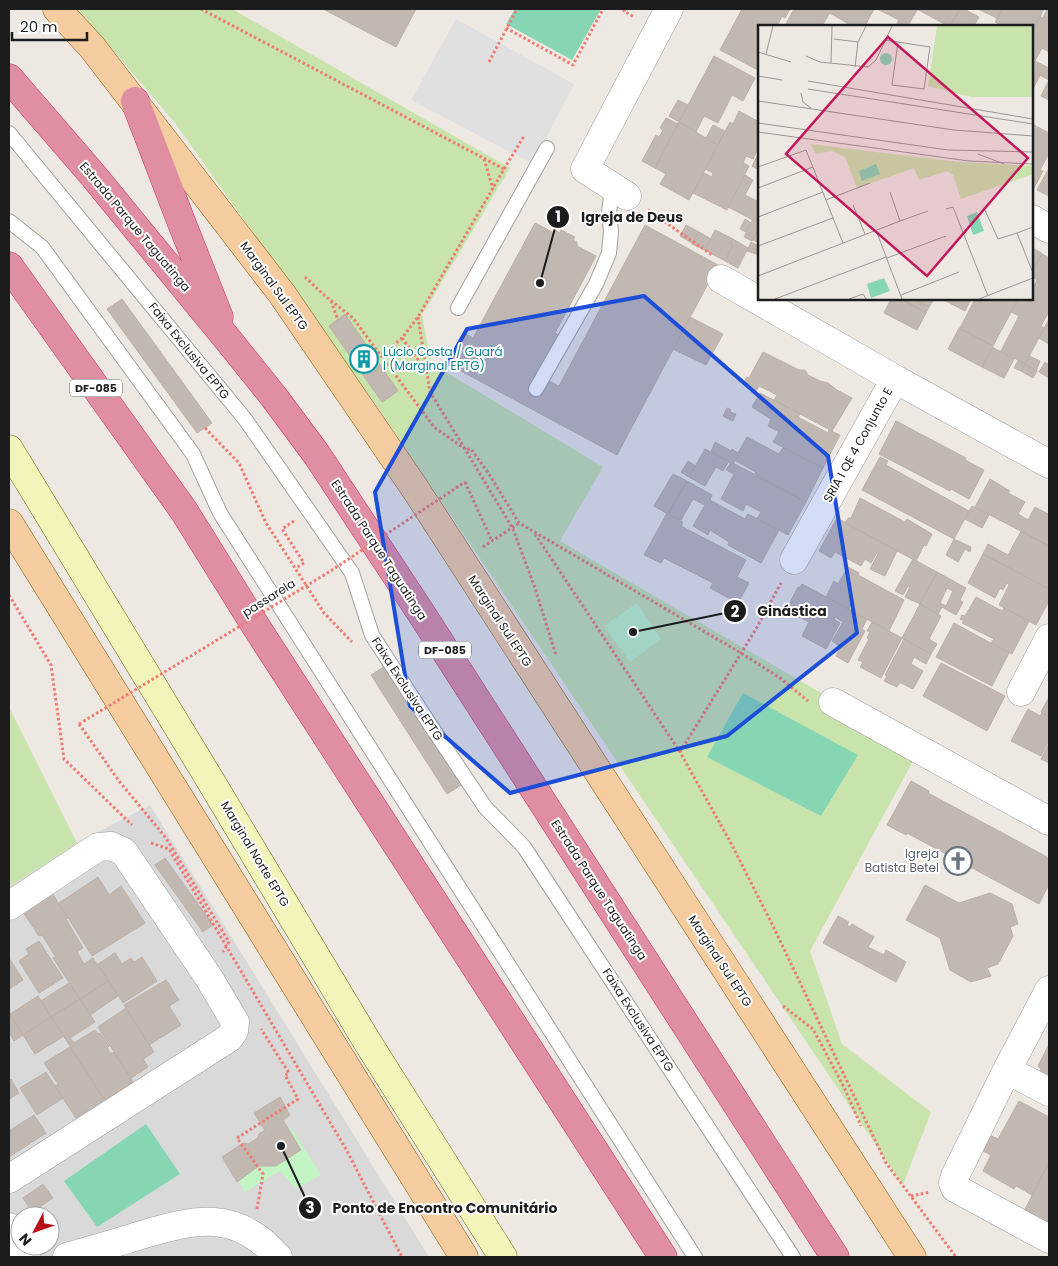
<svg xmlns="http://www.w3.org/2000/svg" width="1058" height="1266" font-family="Poppins,sans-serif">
	<rect width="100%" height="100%" fill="#ede9e2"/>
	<path fill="#dad9d9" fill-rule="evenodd" d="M150,805L429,1257H9V887L77,843ZM20,1216H50V1246H20Z"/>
	<path fill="#c9e3ac" d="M78,9H232L510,168L422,315L431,363L603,467L560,541L919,750L810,951L842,1044L931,1112L903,1185L383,415L175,123Z
		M9,707L77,843L9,887Z"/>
	<path fill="#c2f4c4" d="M637,603L661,639L630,662L604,626Z
		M291,1128L321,1175L296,1189L280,1171L245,1192L229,1164Z"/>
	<path fill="#86d6b4" d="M515,9H601L572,60L506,24Z
		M743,693L858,755L821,816L707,757Z
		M146,1124L180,1174L97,1227L64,1181Z"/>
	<path fill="#e0e0e0" d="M456,19L574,84L533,164L411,100Z"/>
	<path fill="#c1b8b2" stroke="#bdafa6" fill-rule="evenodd" d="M323,9H416L396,47Z
		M742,9H790L785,18L782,16L777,26H759V67L758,70L720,50Z
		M794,9H832L822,26H785Z
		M832,9H874L865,26H852L830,13Z
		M877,9H915L917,10L908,26H896L899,20Z
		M917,9H960L950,26H948Z
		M960,9H964L979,17L974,26H950Z
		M978,9H1002L997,18Z
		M1005,9H1044L1032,32V26H996L998,23L995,22L1002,10Z
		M1047,9H1049V52L1042,48L1035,61L1049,68V80L1032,71V32L1040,16L1043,18Z
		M714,56L755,78L743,101L732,95L718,123L704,116L696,132L679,122Z
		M1032,71L1040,75L1032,91Z
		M1049,80V100L1041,96Z
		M678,100L688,105L679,122L669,116Z
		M739,111L759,122V146L753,159L746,156L743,163L749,166L727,210L693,193L704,173L712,177L713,173L705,169L730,122L733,124Z
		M666,118L678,124L655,168L642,161L656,135L659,137L663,130L660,128Z
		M679,122L718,145L689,200L660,184L666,174L655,168Z
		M1032,124L1049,133V153L1040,170L1043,171L1032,192Z
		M713,125L725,131L718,145L706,138Z
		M759,153V170L752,166Z
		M1049,168V196L1037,190Z
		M745,175L753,180L745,195L759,202V223L728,207Z
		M745,219L751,223L746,232L740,229Z
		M753,219L759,223V227L752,241L744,237Z
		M535,223L554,233L555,230L560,233L561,230L575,237L573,240L577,242V246L596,256L555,333L568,340L547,380L559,386L645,225L718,265L617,455L448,364L464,333L473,338Z
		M686,225L699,232L692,243L680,236Z
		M759,227V243L753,240Z
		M715,230L733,239L730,244L733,245L725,261L705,250Z
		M699,232L711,239L705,250L692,244Z
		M733,239L748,248L738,268L725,261L733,245L730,244Z
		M751,242L758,246L756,251L759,252V255L747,251Z
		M1032,248L1042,253L1032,273Z
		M1042,254L1049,258V311L1041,326L1044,328L1025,364L1001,351L1019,316L1011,312L1018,299H1032V283L1035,285L1037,280L1032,277V273Z
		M122,299L212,423L197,433L107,309Z
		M891,299H901L926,313L917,330L884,313Z
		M901,299H913L929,307L926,313Z
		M913,299H934L929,307Z
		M942,299H971L965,311Z
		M975,299H1018L993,346L960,328Z
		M345,314L398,391L382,402L329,326Z
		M690,317L723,334L706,365L673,349Z
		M1049,319V344L1039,338Z
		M959,328L993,346L982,367L948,349Z
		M992,347L1014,359L1004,378L982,367Z
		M763,352L799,370H805L808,375L820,381L828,383L837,390L852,398L832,431L774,400L777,395L759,386L756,391L743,384L747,377L749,378Z
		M1029,356L1040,361L1036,371L1025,364Z
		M1018,361L1025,364L1021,371L1014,368Z
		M1045,362L1049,365V378L1039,372Z
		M1025,364L1037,371L1033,378L1021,371Z
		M760,393L800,414L798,417L828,433L829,430L840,435L823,468L773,442L779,432L768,426L771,419L752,407Z
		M727,408L731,410L730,412L736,414L733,421L723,416Z
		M896,421L966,458L965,460L984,470L969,499L951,489L950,491L879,454Z
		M747,437L779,454L783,448L823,468L806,502L754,475L756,472L736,461L739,455L733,464L711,452L715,442L731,451L732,449L738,453Z
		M705,449L729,461L723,471L716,467L705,486L689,477Z
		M880,457L888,461L886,465L969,511L954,539L862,490Z
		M688,461L696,466L689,477L681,472Z
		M731,462L806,502L788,535L757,519L761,512L746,504L743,511L721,499L734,474L726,470Z
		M673,474L687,481L668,514L654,506Z
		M990,479L1010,491L1008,493L1025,502L1018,514L1028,520L1035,507L1048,514L1049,513V546L975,507Z
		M687,481L712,495L710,500L745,519L748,514L779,530L761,563L728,545L729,542L710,530L708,535L693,526L705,505L693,499L681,520L668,514Z
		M860,498L905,522L907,519L932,534L926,546L924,545L916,561L845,523L848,518H851Z
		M972,506L989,515L982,528L965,519Z
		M667,513L683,522L681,526L746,560L737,577L749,583L738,603L710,588L713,583L664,558L661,563L644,555Z
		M837,518L897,551L885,576L870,569L879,552L878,551L871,563L865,559L861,566L835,552L831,558L819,551Z
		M1021,531L1049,546V589L983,554L988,544L1008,555Z
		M954,539L971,547L970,552L965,549L958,562L946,555Z
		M983,554L1049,589V601L1036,625L999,605L1009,585L1007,583L1003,590L1000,588L995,598L968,583Z
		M913,559L937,572L920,604L905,597L910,587L908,586L903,595L895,591Z
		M848,567L859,573L858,575L904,600L889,631L854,612L856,607L851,604L849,609L826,597L834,581L838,584Z
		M937,572L966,588L960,600L963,602L956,615L942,607L938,614L920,604ZM947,588L953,591L946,606L940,603Z
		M802,584L867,619L862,629L865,631L848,663L836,656L841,647L832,641L843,622L835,617L834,619L840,623L826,649L802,636L809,622L786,610L798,587L799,588Z
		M976,597L1002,611L1004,608L1029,621L1012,654L991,643L994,639L962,623L964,621L960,619L962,615L965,616Z
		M920,604L941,616L929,639L937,644L931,654L902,638Z
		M872,622L902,638L881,678L860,667L863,662L858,660L869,639L867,638L870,632L867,631Z
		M954,623L1009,653L992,686L936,657Z
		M904,639L931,654L926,664L914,657L911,664L923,671L913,689L901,683H899L897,687L884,681L887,676L885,675Z
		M941,663L1005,696L987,731L923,696Z
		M387,665L463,784L447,794L371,675Z
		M1049,697V717L1041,712Z
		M1028,709L1040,716L1042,713L1049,717V740L1041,756L1011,741Z
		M1049,743V763L1041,759Z
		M911,781L929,791L928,793L1049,858V884L1039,904L907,833L906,835L887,825Z
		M165,858L213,925L203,932L155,865Z
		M98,877L109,895L121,886L145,923L92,956L59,903Z
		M925,885L959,903L990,893L1012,904L1018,924L1010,927L1013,936L998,964L987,968L991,976L971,982L950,970L940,938L906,920Z
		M52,893L68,918L66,919L83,948L77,952L84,964L93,958L108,981L80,999L53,958L56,957L42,935L39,936L23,912Z
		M838,916L849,922L847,925L850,927L852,924L874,937L868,947L884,955L886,950L906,962L896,982L823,943Z
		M39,941L63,978L39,993L19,961L29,954L26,949Z
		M115,953L122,964L131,958L134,962L142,957L157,981L123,1003L98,964Z
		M9,958L23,980L9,989Z
		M166,980L179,1000L169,1006L181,1025L149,1045L124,1005Z
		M108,981L118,996L90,1015L80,999Z
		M69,983L80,999L51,1017L41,1001Z
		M38,996L51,1017L23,1035L10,1014Z
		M80,999L95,1022L70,1038L74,1043L95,1030L98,1034L100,1033L109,1046L107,1048L111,1054L114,1052L133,1082L105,1100L51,1017Z
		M126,1008L154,1052L143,1059L148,1067L131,1078L98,1027Z
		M9,1013L23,1035L14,1041L9,1032Z
		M51,1017L64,1036L35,1054L23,1035Z
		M1049,1044V1079L1039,1073L1041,1069L1038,1066Z
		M70,1047L104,1100L76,1118L55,1086L58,1084L44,1063Z
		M46,1072L63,1098L37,1115L20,1088Z
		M11,1079L19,1093L9,1099V1081Z
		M280,1097L290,1115L283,1120L301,1150L276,1166H259L237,1182L222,1157L243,1143L248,1144L258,1138L259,1134L265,1130L254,1113Z
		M1019,1101L1049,1117V1162L1032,1195L1016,1186L1014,1189L983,1171L991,1155L981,1150L989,1135L998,1139Z
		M34,1115L46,1133L9,1157V1131Z
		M1049,1162V1226L1023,1213Z
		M43,1184L53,1198L32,1212L23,1198Z"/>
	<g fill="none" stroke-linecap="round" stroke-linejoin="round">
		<defs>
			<path id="service" d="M9,133L245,419L352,573L372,635L427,720L485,807L524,847L793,1257
				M9,221L42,247L193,454L220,513L695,1257
				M458,308L547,148
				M536,389L596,284L609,253L611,232L609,213L612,187"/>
			<path id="minor" d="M627,196L585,169L669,9
				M1032,219L1049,229
				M721,279L895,379
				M794,560L895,379L1049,464
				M1021,692L1049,638
				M833,702L1049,821
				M9,906L98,847L111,846L124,852L209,978L235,1022L234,1031L229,1038L9,1179
				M1049,990L1007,1070L955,1176L953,1183L955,1188L1049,1239
				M1007,1070L1049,1092
				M9,1227L26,1257
				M67,1257C91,1250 116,1243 141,1235C195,1219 236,1209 278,1257"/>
			<path id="secondary" d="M9,449L201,765L368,1043L503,1257"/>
			<path id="primary" d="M57,9L92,47L282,294L416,490L912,1257
				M9,523L464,1257"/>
			<path id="motorway" d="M9,78L92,174L229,341L274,397L317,455L421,613L835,1257
				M135,101L181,221L219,317
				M9,266L184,511L255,625L663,1257"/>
		</defs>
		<use href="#service" stroke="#a0a0a0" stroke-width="16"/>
		<use href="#minor" stroke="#a0a0a0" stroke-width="29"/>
		<use href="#secondary" stroke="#63690d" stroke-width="29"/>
		<use href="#primary" stroke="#895a0b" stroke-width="29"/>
		<use href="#motorway" stroke="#c9316b" stroke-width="29"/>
		<path stroke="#ee7a72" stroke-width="3" stroke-dasharray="2.5 2.5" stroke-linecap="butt" d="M201,9L504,169L418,317L402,338L382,355
			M625,9L624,11L634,17
			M506,28L573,65L603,9
			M489,62L517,9
			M484,159L493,189
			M504,169L524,136
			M648,210L712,255
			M305,277L324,295L353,318L434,427L465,449L513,529L535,588L556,655
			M331,301L338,320
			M418,317L430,392L465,449H471L489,474L519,523L741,653L780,678L808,701
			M402,338L428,373
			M205,428L239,463L266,523L324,613L352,642
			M465,482L492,541
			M294,521L282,529L304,563L296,568
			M535,534L680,752L732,845L774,928L886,1163L956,1257
			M483,547L519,523
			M9,595L51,665L64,759L132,825
			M79,724L119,781L166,838L229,942L223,952
			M680,752L756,629L781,583
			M151,843L169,849L347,1151L402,1257
			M783,1006L813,1029L844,1087L861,1126
			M911,1196L930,1192
			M257,1209L263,1174L237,1138L298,1099L285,1075L289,1073L261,1029"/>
		<use href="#service" stroke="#fff" stroke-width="14"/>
		<use href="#minor" stroke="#fff" stroke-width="28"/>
		<use href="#secondary" stroke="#f3f4b9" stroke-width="28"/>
		<use href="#primary" stroke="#f4cca0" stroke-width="28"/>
		<use href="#motorway" stroke="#df8fa1" stroke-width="28"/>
		<path stroke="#ee7a72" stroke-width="3" stroke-dasharray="2.5 2.5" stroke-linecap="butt" d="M79,724L329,572L465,482"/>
	</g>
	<path fill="#1d4ed8" fill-opacity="0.2" stroke="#1d4ed8" stroke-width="4" stroke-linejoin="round" d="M644,296L828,456L857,633L727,736L510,793L410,706L375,492L467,329Z"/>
	<defs>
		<symbol id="building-ring" viewBox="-11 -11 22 22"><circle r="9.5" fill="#fff" stroke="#0f9aa8" stroke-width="1.5"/><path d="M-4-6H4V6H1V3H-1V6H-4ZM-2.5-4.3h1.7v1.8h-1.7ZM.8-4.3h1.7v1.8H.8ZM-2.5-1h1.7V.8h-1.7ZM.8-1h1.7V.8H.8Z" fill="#0f9aa8"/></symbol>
		<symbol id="church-ring" viewBox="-11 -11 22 22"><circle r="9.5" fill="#fff" stroke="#6b7280" stroke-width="1.5"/><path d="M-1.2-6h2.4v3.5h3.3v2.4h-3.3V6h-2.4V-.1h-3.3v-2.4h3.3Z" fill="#6b7280"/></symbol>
	</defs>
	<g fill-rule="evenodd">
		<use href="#building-ring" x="348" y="343" width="32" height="32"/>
		<use href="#church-ring" x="942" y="845" width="32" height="32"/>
	</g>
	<g text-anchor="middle" stroke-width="4" stroke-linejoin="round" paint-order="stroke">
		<g fill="#fff" stroke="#606060" stroke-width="1">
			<rect x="70" y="379.5" width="52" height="17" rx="4"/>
			<rect x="419" y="641.5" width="52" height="17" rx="4"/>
		</g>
		<g font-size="11" font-weight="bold" fill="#1c1c1c">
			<text x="96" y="392">DF-085</text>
			<text x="445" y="654">DF-085</text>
		</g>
		<g font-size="12" fill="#1c1c1c" stroke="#fff">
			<text transform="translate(135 227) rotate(50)" y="4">Estrada Parque Taguatinga</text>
			<text transform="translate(274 286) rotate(54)" y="4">Marginal Sul EPTG</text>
			<text transform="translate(189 351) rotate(51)" y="4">Faixa Exclusiva EPTG</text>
			<text transform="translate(858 445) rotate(-61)" y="4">SRIA I QE 4 Conjunto E</text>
			<text transform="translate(379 550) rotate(57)" y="4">Estrada Parque Taguatinga</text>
			<text transform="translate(269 598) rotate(-32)" y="4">passarela</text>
			<text transform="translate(500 621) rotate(57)" y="4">Marginal Sul EPTG</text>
			<text transform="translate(407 689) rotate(57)" y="4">Faixa Exclusiva EPTG</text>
			<text transform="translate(255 854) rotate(59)" y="4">Marginal Norte EPTG</text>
			<text transform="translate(599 890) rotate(57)" y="4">Estrada Parque Taguatinga</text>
			<text transform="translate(720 961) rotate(57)" y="4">Marginal Sul EPTG</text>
			<text transform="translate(638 1020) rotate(57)" y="4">Faixa Exclusiva EPTG</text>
		</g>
		<g font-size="12" fill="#0d838f" stroke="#fff" text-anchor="start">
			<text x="383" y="356">Lúcio Costa / Guará<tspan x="383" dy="14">I (Marginal EPTG)</tspan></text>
		</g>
		<g font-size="12" fill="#5b616d" stroke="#fff" text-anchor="end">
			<text x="939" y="858">Igreja<tspan x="939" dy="14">Batista Betel</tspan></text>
		</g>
	</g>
	<g transform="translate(758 25)">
		<rect width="275" height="275" fill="#ede9e2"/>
		<path d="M179,1H275V72H213L170,61ZM52,119L201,137L275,141V149L203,174L195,150L189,146L161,155L156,143L99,163L87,132L74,126L58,129Z" fill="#c9e3ac"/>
		<path d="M122 34a6 6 0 1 1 12 0a6 6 0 1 1-12 0ZM118,139L122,149L104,156L101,146ZM219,187L226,206L215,210L209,191ZM126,253L132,266L113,273L109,259Z" fill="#86d6b4"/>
		<path fill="none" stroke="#999793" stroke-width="1" d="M76,14L100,17M127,15L172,22L166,64L134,60L140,17M0,27L33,37M8,29L15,1M48,31L62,37L110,42L118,35L134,1M73,38L74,1M97,42L100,17L108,1M0,51L24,55M50,56L275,94M50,64L275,99M43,68L45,77L53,83M0,76L196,105L275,111M0,98L190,125L275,127M0,107L211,136L275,139M220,129L246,139M0,142L48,125L85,218M0,163L55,142M68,175L112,158M95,180L107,209M188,184L195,182L230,271M227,185L240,214L259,208M0,192L65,167M142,196L170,186M275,202L259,208L275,248M118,205L144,274M0,221L75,193M129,233L188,211M0,251L142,196L132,167M143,270L201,247M17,274L128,232M91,274L105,269L108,274M221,274L275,253"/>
		<path fill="#c2185b" fill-opacity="0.15" stroke="#c2185b" stroke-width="2.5" d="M130,12L270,133L169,251L28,129Z"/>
		<rect width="275" height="275" fill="none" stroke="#1c1c1c" stroke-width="2.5"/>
	</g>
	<path fill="none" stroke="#1c1c1c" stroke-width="2" d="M540 283L558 217M633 632L735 611M281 1146L310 1208"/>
	<g fill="#1c1c1c" stroke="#fff" stroke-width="2">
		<circle cx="540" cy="283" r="5"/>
		<circle cx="633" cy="632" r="5"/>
		<circle cx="281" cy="1146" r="5"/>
		<circle cx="558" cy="217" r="12"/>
		<circle cx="735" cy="611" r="12"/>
		<circle cx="310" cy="1208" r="12"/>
	</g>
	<g font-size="15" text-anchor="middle" font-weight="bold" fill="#fff">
		<text x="558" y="222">1</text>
		<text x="735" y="617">2</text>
		<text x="310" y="1213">3</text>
	</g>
	<g font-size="14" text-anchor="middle" font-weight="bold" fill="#1c1c1c" stroke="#fff" stroke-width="4" stroke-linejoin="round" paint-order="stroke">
		<text x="632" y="222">Igreja de Deus</text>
		<text x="792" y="616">Ginástica</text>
		<text x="445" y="1213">Ponto de Encontro Comunitário</text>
	</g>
	<rect width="1058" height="1266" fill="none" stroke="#1c1c1c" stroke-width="20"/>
	<g transform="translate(35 1231) rotate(229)"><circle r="24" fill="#ffffff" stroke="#a4a4a4"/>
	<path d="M0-4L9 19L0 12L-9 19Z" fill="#b81016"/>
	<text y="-8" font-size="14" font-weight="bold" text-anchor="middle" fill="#1c1c1c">N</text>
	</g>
	<path d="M12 32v8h75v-8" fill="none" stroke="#1c1c1c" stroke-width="2.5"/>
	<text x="20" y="32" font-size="15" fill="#1c1c1c" stroke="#ffffff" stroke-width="4" paint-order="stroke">20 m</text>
</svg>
